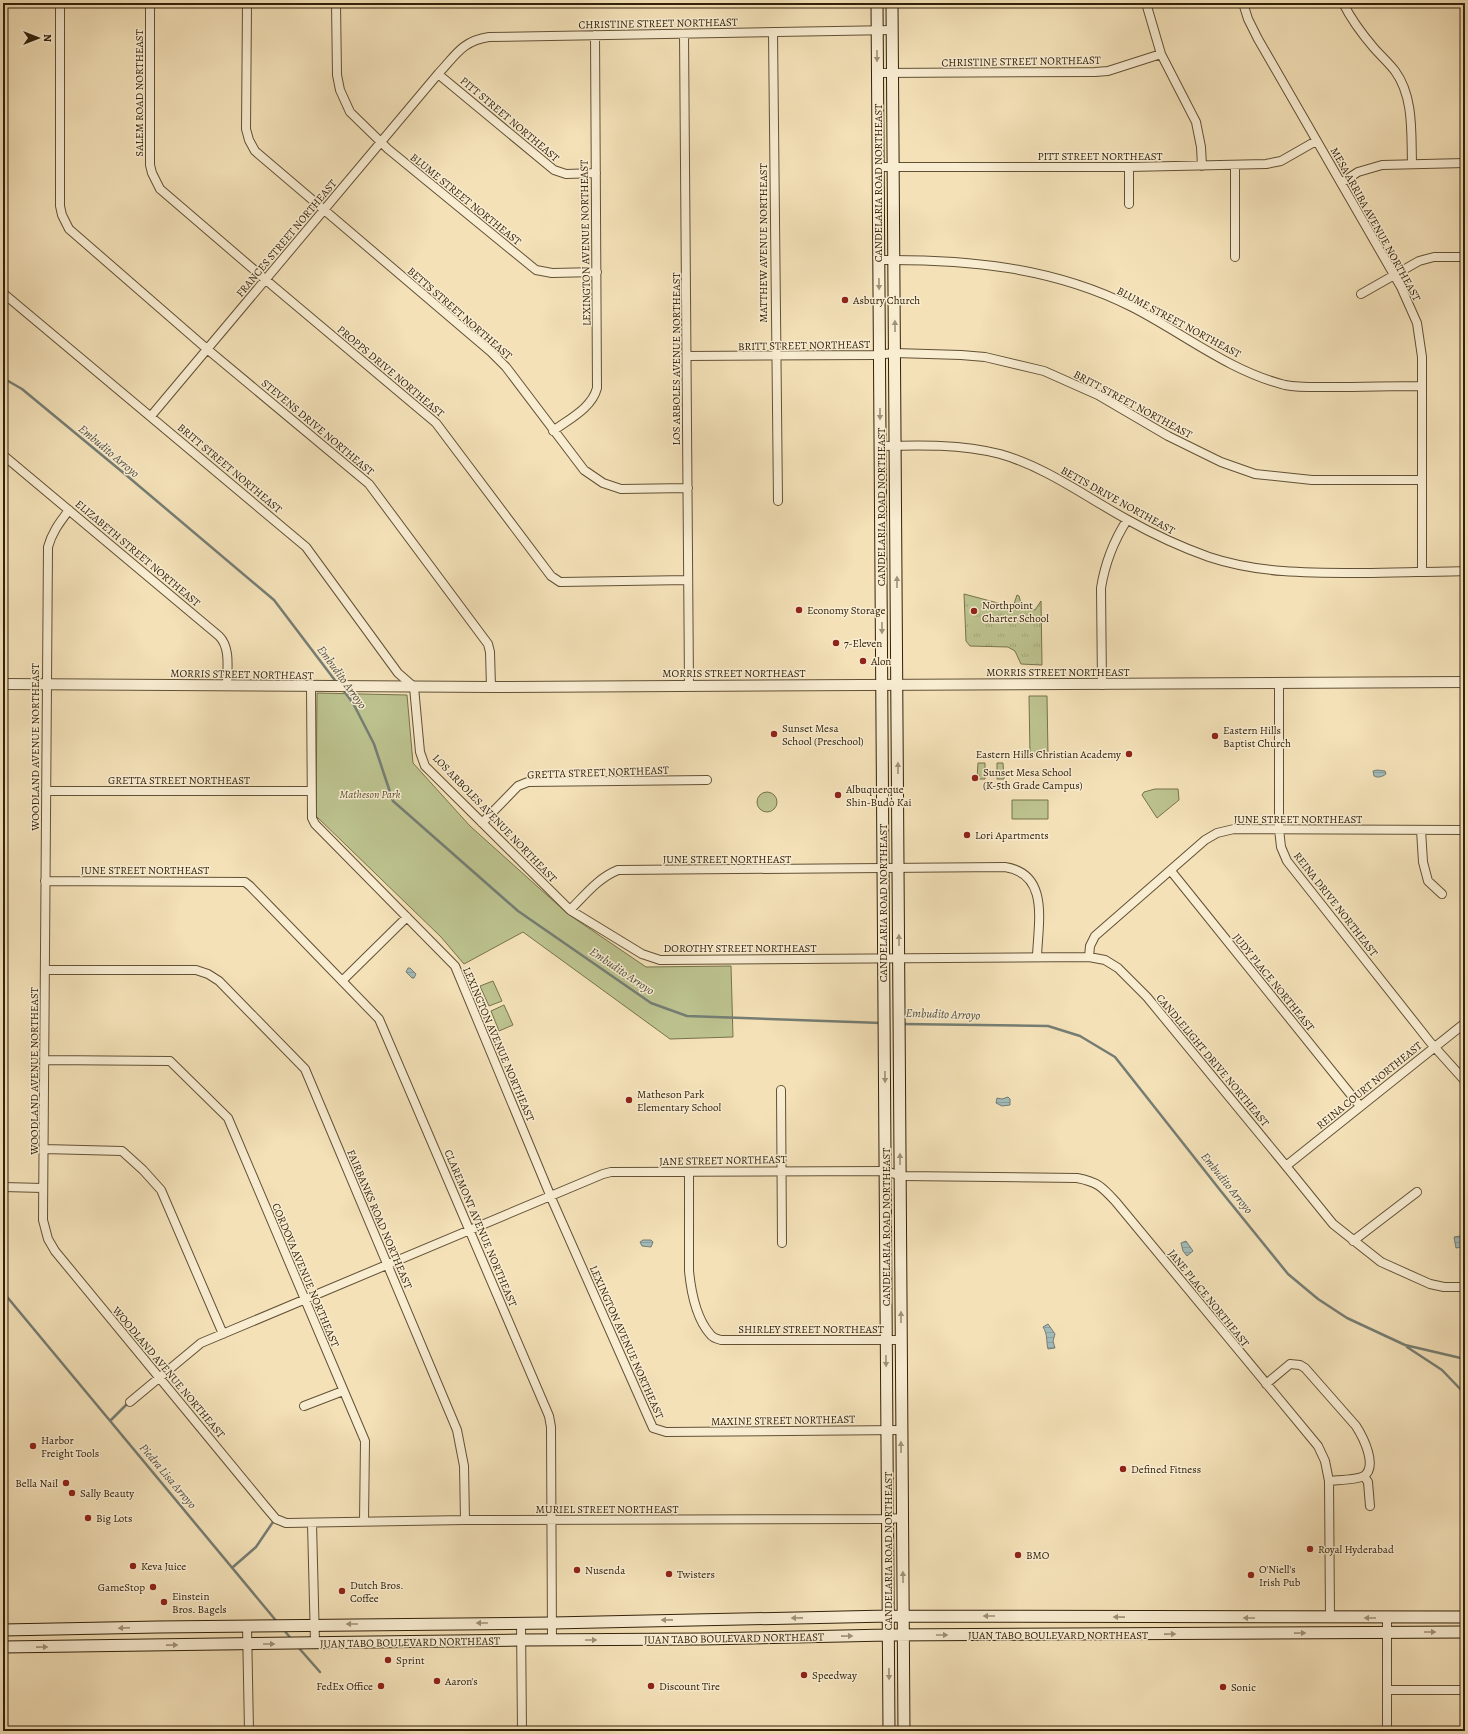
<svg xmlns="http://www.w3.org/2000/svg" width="1468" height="1734" font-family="Alegreya,serif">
	<defs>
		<pattern id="grass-tufts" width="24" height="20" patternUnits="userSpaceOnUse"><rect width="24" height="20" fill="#bcc28e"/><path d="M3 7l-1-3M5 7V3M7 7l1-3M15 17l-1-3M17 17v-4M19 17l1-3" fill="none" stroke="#a2a679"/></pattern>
		<pattern id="water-rules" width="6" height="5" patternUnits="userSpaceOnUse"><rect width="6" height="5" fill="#a1bbba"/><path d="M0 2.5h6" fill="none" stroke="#8ba09f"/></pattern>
	</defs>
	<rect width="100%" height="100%" fill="#f4e1b8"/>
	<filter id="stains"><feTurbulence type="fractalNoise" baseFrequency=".005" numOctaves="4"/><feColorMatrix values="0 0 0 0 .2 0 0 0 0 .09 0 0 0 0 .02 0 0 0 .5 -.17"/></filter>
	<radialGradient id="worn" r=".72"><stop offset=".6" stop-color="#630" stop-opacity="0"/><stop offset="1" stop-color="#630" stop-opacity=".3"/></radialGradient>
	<path fill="url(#grass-tufts)" stroke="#77724c" d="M964,594L1013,607L1017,595L1019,596L1022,607L1035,610L1041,601L1042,665L1021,664L1015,651L1008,647L970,646L966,641Z
		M978,763H985V779H977Z
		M997,763H1003L1004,779H997Z"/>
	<path fill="#bcc28e" stroke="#77724c" d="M317,693L407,695L413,763L470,826L568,914L646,967L731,966L733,1037L670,1039L523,932L464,964L441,937L316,816Z
		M1029,696H1047L1048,755H1030Z
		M1155,789H1178L1179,800L1157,818L1142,795L1144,792Z
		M757 802a10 10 0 1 1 20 0a10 10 0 1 1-20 0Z
		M1012,800H1048V819H1012Z
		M493,981L502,1001L489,1006L480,986Z
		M504,1005L513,1025L499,1031L491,1011Z"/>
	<path fill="url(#water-rules)" stroke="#757d73" d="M1377,770L1385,771L1386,774C1382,777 1378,778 1374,776L1373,771Z
		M408,968H410L416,974L414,978H412L406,972Z
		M1008,1097L1010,1099V1105L1002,1106L996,1103L997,1098L1002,1099Z
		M1460,1236L1462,1247L1456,1248L1454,1237Z
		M643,1240H651L653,1242L651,1247L642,1246L640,1242Z
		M1186,1241L1193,1251L1187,1256L1183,1251L1181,1243Z
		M1048,1324L1055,1334L1053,1341L1055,1348L1048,1349C1046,1341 1048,1335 1043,1327Z"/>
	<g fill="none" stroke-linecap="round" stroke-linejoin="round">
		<path stroke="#757d73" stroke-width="2.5" d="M3,378L22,389L126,475L274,600L337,683
			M343,690L353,703L374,744L393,801L518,911L651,1003L687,1016L881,1023
			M902,1024L1048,1026L1080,1036L1115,1057L1220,1190L1288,1274L1318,1299L1347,1318L1405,1345L1465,1359
			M3,1292L278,1623
			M1407,1347L1442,1370L1465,1394
			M111,1420L129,1402
			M233,1567L256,1547L275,1519
			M284,1630L292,1640
			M298,1647L320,1672
			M368,1730L369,1731"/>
		<defs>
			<path id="minor" d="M60,3V206L62,215L69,229L207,349L369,484L488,644L490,652L491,687
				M150,3V165L152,173L160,189L273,286L436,423L551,576L560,582L688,580
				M247,3L246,129L249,140L255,151L491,352L506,367L584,470L603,483L621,489L688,488
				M336,3L337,75L340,90L350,112L388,149L536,270L552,273L597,272
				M1146,3L1161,54L1196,122L1201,147L1202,166
				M1243,3L1248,19L1258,39L1401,287L1417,323L1422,357V572
				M1343,3C1351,19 1362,34 1374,48C1381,56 1389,63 1395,71C1414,97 1411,133 1412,163
				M1462,3L1465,6
				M773,32L778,501
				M684,34L689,685
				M877,73L1095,72L1108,71L1161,54
				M438,74L554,170L566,174L596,173
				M1235,165V257
				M878,167H1129L1266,164L1281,161L1316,141
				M1129,167V204
				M1341,183L1358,172L1382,165L1465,163
				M879,260C966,259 1053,267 1132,307C1183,333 1229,371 1285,385C1301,388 1318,387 1334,387C1363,387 1392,386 1421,386
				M3,293L306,547L398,673L414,687L420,752L425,766L570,910L642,954L660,960L1089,957L1105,960L1118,968L1147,997L1286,1166L1333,1224L1381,1262L1430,1284L1444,1287H1465
				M1361,294L1419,261L1434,257H1465
				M687,356L874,355L895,353L961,355L985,357L1044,371L1098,395L1168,436L1221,462L1255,474L1312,480H1422
				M151,416L438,74C456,55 462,41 489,37L893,30
				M553,431C569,419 592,408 597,388L595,35
				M881,446C920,445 961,444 1000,454C1046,467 1086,497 1128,520C1153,534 1181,547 1209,557C1260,574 1313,573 1367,573C1400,572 1432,572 1465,571
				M3,455L219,636C231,648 227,669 227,685
				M69,510C60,522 52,532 48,547L43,1220L48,1239L55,1251L265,1506L276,1519L286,1523L465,1520L887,1519L902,1518
				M1279,683V829L1281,847L1287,861L1430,1042L1465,1081
				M1102,685L1101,588C1105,563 1113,542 1127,520
				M311,687L312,818L315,824L455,966L553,1202L653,1428L666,1432L901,1430
				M46,791H311
				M482,823L518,786L528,782L707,780
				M1421,830L1423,862L1428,881L1442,894
				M1171,871L1360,1106
				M45,881L245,882L250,886L379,1019L549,1416L551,1427L552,1640
				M570,910C585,895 598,878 618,870L1005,867C1050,874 1038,923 1037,957
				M1089,957L1090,946L1095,936L1205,840L1217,833L1234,829L1465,830
				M45,970H196L208,974L219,981L305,1069L457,1430L464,1466L465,1520
				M342,981L407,917
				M45,1060L170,1061L228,1118L365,1441L364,1522
				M781,1090L782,1243
				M44,1149L122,1151L143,1170L161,1190L223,1334
				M1286,1166L1465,1023
				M689,1172V1271C691,1291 696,1318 710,1334C712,1337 717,1339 721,1340H901
				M3,1187L43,1188
				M1353,1241L1417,1192
				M1266,1384L1290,1364L1300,1365L1305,1368L1356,1426C1363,1437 1378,1466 1364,1476C1357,1480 1337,1480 1329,1481
				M130,1402L201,1343L603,1174L611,1172L886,1171L901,1176L1077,1178C1098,1182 1102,1187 1116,1202L1318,1446L1325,1461L1329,1481L1330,1618
				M304,1406L343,1391
				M1364,1476L1368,1482L1370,1506
				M312,1523L315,1643
				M521,1623L522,1731
				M247,1626L249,1731
				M1387,1690H1465
				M1387,1731V1618"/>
			<path id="tertiary" d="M3,684L491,687L1465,682"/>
			<path id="secondary" d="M877,3L889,1731
				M892,3L904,1731
				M3,1630L158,1627L552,1623L889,1616L1465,1617
				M3,1647L521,1640L702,1639L888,1635L1465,1632"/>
		</defs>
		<use href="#minor" stroke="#625135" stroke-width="10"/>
		<use href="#tertiary" stroke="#625135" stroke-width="12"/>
		<use href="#secondary" stroke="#322109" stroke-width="13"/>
		<use href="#minor" stroke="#f8ecd1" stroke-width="8"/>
		<use href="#tertiary" stroke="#f8ecd1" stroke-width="10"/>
		<use href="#secondary" stroke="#f8ecd1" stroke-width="11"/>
	</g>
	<defs><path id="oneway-solid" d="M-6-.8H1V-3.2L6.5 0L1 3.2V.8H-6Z"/></defs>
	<g fill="#9f9177">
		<use href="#oneway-solid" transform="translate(877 56) rotate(90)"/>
		<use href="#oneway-solid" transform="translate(879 284) rotate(89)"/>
		<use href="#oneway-solid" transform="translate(895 326) rotate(-91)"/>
		<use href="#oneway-solid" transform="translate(880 414) rotate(90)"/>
		<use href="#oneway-solid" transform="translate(897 582) rotate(-90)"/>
		<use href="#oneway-solid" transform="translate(882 628) rotate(90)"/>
		<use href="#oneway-solid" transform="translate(898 768) rotate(-90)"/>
		<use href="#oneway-solid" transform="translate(899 940) rotate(-91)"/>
		<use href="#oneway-solid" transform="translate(885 1077) rotate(89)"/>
		<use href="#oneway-solid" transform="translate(900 1159) rotate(-90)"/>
		<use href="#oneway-solid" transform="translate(901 1317) rotate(-90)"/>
		<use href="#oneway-solid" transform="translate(886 1361) rotate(89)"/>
		<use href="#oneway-solid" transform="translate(901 1447) rotate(-91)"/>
		<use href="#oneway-solid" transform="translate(903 1577) rotate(-91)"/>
		<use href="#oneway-solid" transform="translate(989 1616) rotate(-180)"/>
		<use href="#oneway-solid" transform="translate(1119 1617) rotate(-179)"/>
		<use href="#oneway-solid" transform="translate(797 1618) rotate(179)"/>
		<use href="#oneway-solid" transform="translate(1249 1618) rotate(-180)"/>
		<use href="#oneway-solid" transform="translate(1370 1618) rotate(-180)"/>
		<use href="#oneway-solid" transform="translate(667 1620) rotate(179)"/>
		<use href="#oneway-solid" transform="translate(482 1623) rotate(180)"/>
		<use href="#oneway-solid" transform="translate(352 1624) rotate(180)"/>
		<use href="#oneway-solid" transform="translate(124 1628) rotate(178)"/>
		<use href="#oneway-solid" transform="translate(1430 1632)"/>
		<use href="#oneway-solid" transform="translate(1300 1633) rotate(-1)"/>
		<use href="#oneway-solid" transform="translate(1170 1634) rotate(-1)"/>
		<use href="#oneway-solid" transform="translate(942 1635)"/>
		<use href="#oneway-solid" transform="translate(847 1636) rotate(-1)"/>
		<use href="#oneway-solid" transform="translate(591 1640)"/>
		<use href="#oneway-solid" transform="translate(269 1644)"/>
		<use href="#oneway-solid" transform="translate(172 1645) rotate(-1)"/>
		<use href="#oneway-solid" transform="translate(42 1647) rotate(-1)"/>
		<use href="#oneway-solid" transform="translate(889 1674) rotate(89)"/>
	</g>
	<g fill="#8f2418" stroke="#f8ecd1" stroke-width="1.5">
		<circle cx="845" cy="300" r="4"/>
		<circle cx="799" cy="610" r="4"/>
		<circle cx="974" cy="611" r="4"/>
		<circle cx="836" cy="643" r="4"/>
		<circle cx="863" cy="661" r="4"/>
		<circle cx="774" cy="734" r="4"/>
		<circle cx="1215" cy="736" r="4"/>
		<circle cx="1129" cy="754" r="4"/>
		<circle cx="975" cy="778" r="4"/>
		<circle cx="838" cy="795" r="4"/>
		<circle cx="967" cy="835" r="4"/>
		<circle cx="629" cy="1100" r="4"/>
		<circle cx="33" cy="1446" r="4"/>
		<circle cx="1123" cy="1469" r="4"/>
		<circle cx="66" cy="1483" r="4"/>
		<circle cx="72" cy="1493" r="4"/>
		<circle cx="88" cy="1518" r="4"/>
		<circle cx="1310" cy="1549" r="4"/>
		<circle cx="1018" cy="1555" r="4"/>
		<circle cx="133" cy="1566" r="4"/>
		<circle cx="577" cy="1570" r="4"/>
		<circle cx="669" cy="1574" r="4"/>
		<circle cx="1251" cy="1575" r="4"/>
		<circle cx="153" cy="1587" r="4"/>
		<circle cx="342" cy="1591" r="4"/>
		<circle cx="164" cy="1602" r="4"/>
		<circle cx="388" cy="1660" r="4"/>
		<circle cx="804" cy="1675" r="4"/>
		<circle cx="437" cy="1681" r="4"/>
		<circle cx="381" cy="1686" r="4"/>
		<circle cx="651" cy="1686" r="4"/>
		<circle cx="1223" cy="1687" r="4"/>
	</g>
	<g text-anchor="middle" stroke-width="3" stroke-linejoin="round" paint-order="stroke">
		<g font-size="11" fill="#322109" stroke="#f8ecd1">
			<text transform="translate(658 23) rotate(-1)" y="4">CHRISTINE STREET NORTHEAST</text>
			<text transform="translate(1021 61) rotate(-1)" y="4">CHRISTINE STREET NORTHEAST</text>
			<text transform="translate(139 93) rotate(-90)" y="4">SALEM ROAD NORTHEAST</text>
			<text transform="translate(510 119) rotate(40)" y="4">PITT STREET NORTHEAST</text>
			<text x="1100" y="160">PITT STREET NORTHEAST</text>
			<text transform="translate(878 183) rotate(-90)" y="4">CANDELARIA ROAD NORTHEAST</text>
			<text transform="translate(466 199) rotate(39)" y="4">BLUME STREET NORTHEAST</text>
			<text transform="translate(1376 224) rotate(61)" y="4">MESA ARRIBA AVENUE NORTHEAST</text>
			<text transform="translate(286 238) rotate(-50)" y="4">FRANCES STREET NORTHEAST</text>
			<text transform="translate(585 243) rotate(-91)" y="4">LEXINGTON AVENUE NORTHEAST</text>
			<text transform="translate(763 243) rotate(-90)" y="4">MATTHEW AVENUE NORTHEAST</text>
			<text transform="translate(460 313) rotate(41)" y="4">BETTS STREET NORTHEAST</text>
			<text transform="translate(1179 322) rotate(28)" y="4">BLUME STREET NORTHEAST</text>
			<text transform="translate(804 345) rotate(-1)" y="4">BRITT STREET NORTHEAST</text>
			<text transform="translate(676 359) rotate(-90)" y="4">LOS ARBOLES AVENUE NORTHEAST</text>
			<text transform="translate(391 371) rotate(40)" y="4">PROPPS DRIVE NORTHEAST</text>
			<text transform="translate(1133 404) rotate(28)" y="4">BRITT STREET NORTHEAST</text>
			<text transform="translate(318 427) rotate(40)" y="4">STEVENS DRIVE NORTHEAST</text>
			<text transform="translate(230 468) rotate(40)" y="4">BRITT STREET NORTHEAST</text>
			<text transform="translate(1118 500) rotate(29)" y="4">BETTS DRIVE NORTHEAST</text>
			<text transform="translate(881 507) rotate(-90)" y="4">CANDELARIA ROAD NORTHEAST</text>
			<text transform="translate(138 553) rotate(40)" y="4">ELIZABETH STREET NORTHEAST</text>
			<text x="1058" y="676">MORRIS STREET NORTHEAST</text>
			<text x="734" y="677">MORRIS STREET NORTHEAST</text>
			<text transform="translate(242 674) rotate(1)" y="4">MORRIS STREET NORTHEAST</text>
			<text transform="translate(35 747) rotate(-90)" y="4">WOODLAND AVENUE NORTHEAST</text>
			<text transform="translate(598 772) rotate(-2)" y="4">GRETTA STREET NORTHEAST</text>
			<text x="179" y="784">GRETTA STREET NORTHEAST</text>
			<text transform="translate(495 818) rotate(46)" y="4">LOS ARBOLES AVENUE NORTHEAST</text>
			<text x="1298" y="823">JUNE STREET NORTHEAST</text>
			<text x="727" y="863">JUNE STREET NORTHEAST</text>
			<text x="145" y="874">JUNE STREET NORTHEAST</text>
			<text transform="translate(883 903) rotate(-90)" y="4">CANDELARIA ROAD NORTHEAST</text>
			<text transform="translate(1336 904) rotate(52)" y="4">REINA DRIVE NORTHEAST</text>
			<text x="740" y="952">DOROTHY STREET NORTHEAST</text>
			<text transform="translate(1274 982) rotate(51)" y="4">JUDY PLACE NORTHEAST</text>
			<text transform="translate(499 1044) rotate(67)" y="4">LEXINGTON AVENUE NORTHEAST</text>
			<text transform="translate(1213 1060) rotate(50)" y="4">CANDLELIGHT DRIVE NORTHEAST</text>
			<text transform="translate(34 1071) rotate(-90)" y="4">WOODLAND AVENUE NORTHEAST</text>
			<text transform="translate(1369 1085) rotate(-39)" y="4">REINA COURT NORTHEAST</text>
			<text transform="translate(723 1160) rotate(-1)" y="4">JANE STREET NORTHEAST</text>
			<text transform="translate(380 1219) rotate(67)" y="4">FAIRBANKS ROAD NORTHEAST</text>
			<text transform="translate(886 1227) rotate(-90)" y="4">CANDELARIA ROAD NORTHEAST</text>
			<text transform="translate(481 1228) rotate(67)" y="4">CLAREMONT AVENUE NORTHEAST</text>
			<text transform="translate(306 1275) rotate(67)" y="4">CORDOVA AVENUE NORTHEAST</text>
			<text transform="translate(1209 1298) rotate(51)" y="4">JANE PLACE NORTHEAST</text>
			<text x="811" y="1333">SHIRLEY STREET NORTHEAST</text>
			<text transform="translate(627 1342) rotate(66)" y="4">LEXINGTON AVENUE NORTHEAST</text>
			<text transform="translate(169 1372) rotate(50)" y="4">WOODLAND AVENUE NORTHEAST</text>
			<text transform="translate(783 1420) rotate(-1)" y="4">MAXINE STREET NORTHEAST</text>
			<text x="607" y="1513">MURIEL STREET NORTHEAST</text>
			<text transform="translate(888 1551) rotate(-90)" y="4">CANDELARIA ROAD NORTHEAST</text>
			<text x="1058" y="1639">JUAN TABO BOULEVARD NORTHEAST</text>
			<text transform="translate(734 1638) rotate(-1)" y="4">JUAN TABO BOULEVARD NORTHEAST</text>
			<text transform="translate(410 1642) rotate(-1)" y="4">JUAN TABO BOULEVARD NORTHEAST</text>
		</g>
		<g font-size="11" fill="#322109" stroke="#f8ecd1" text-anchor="start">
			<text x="853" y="304">Asbury Church</text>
			<text x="982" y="609">Northpoint<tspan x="982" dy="13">Charter School</tspan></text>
			<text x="807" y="614">Economy Storage</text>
			<text x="844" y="647">7-Eleven</text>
			<text x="871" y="665">Alon</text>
			<text x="782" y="732">Sunset Mesa<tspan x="782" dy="13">School (Preschool)</tspan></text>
			<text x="1223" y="734">Eastern Hills<tspan x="1223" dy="13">Baptist Church</tspan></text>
			<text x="1121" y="758" text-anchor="end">Eastern Hills Christian Academy</text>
			<text x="983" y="776">Sunset Mesa School<tspan x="983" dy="13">(K-5th Grade Campus)</tspan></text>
			<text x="846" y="793">Albuquerque<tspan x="846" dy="13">Shin-Budo Kai</tspan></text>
			<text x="975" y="839">Lori Apartments</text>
			<text x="637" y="1098">Matheson Park<tspan x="637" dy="13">Elementary School</tspan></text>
			<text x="41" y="1444">Harbor<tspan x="41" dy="13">Freight Tools</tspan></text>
			<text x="1131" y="1473">Defined Fitness</text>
			<text x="58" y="1487" text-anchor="end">Bella Nail</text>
			<text x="80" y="1497">Sally Beauty</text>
			<text x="96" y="1522">Big Lots</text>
			<text x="1318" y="1553">Royal Hyderabad</text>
			<text x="1026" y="1559">BMO</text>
			<text x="141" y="1570">Keva Juice</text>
			<text x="1259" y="1573">O'Niell's<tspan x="1259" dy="13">Irish Pub</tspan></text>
			<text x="585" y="1574">Nusenda</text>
			<text x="677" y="1578">Twisters</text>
			<text x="350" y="1589">Dutch Bros.<tspan x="350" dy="13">Coffee</tspan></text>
			<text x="145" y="1591" text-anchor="end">GameStop</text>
			<text x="172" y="1600">Einstein<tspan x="172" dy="13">Bros. Bagels</tspan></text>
			<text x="396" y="1664">Sprint</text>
			<text x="812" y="1679">Speedway</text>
			<text x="445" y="1685">Aaron's</text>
			<text x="373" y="1690" text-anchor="end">FedEx Office</text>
			<text x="659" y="1690">Discount Tire</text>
			<text x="1231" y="1691">Sonic</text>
		</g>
		<g font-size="11" font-style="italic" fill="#5b5131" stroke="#f8ecd1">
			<text x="370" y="798">Matheson Park</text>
		</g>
		<g font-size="12" font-style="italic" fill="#534f3e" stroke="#f8ecd1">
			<text transform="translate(109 451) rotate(40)" y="4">Embudito Arroyo</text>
			<text transform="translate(342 677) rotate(54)" y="4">Embudito Arroyo</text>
			<text transform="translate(622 971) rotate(34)" y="4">Embudito Arroyo</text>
			<text transform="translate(943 1014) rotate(2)" y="4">Embudito Arroyo</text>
			<text transform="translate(1227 1183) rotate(51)" y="4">Embudito Arroyo</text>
			<text transform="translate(168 1476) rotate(50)" y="4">Piedra Lisa Arroyo</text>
		</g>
	</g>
	<rect width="1468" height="1734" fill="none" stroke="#f4e1b8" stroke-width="16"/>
	<rect x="4" y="4" width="1460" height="1726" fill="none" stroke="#322109" stroke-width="2"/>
	<rect x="8" y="8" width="1452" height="1718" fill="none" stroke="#322109"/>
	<g transform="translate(38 38) rotate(90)" stroke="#f8ecd1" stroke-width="3" paint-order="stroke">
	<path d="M0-3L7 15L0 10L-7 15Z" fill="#322109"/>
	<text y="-6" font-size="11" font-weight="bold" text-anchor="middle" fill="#322109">N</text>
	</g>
	<rect width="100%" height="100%" filter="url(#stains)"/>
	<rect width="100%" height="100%" fill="url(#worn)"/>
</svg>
